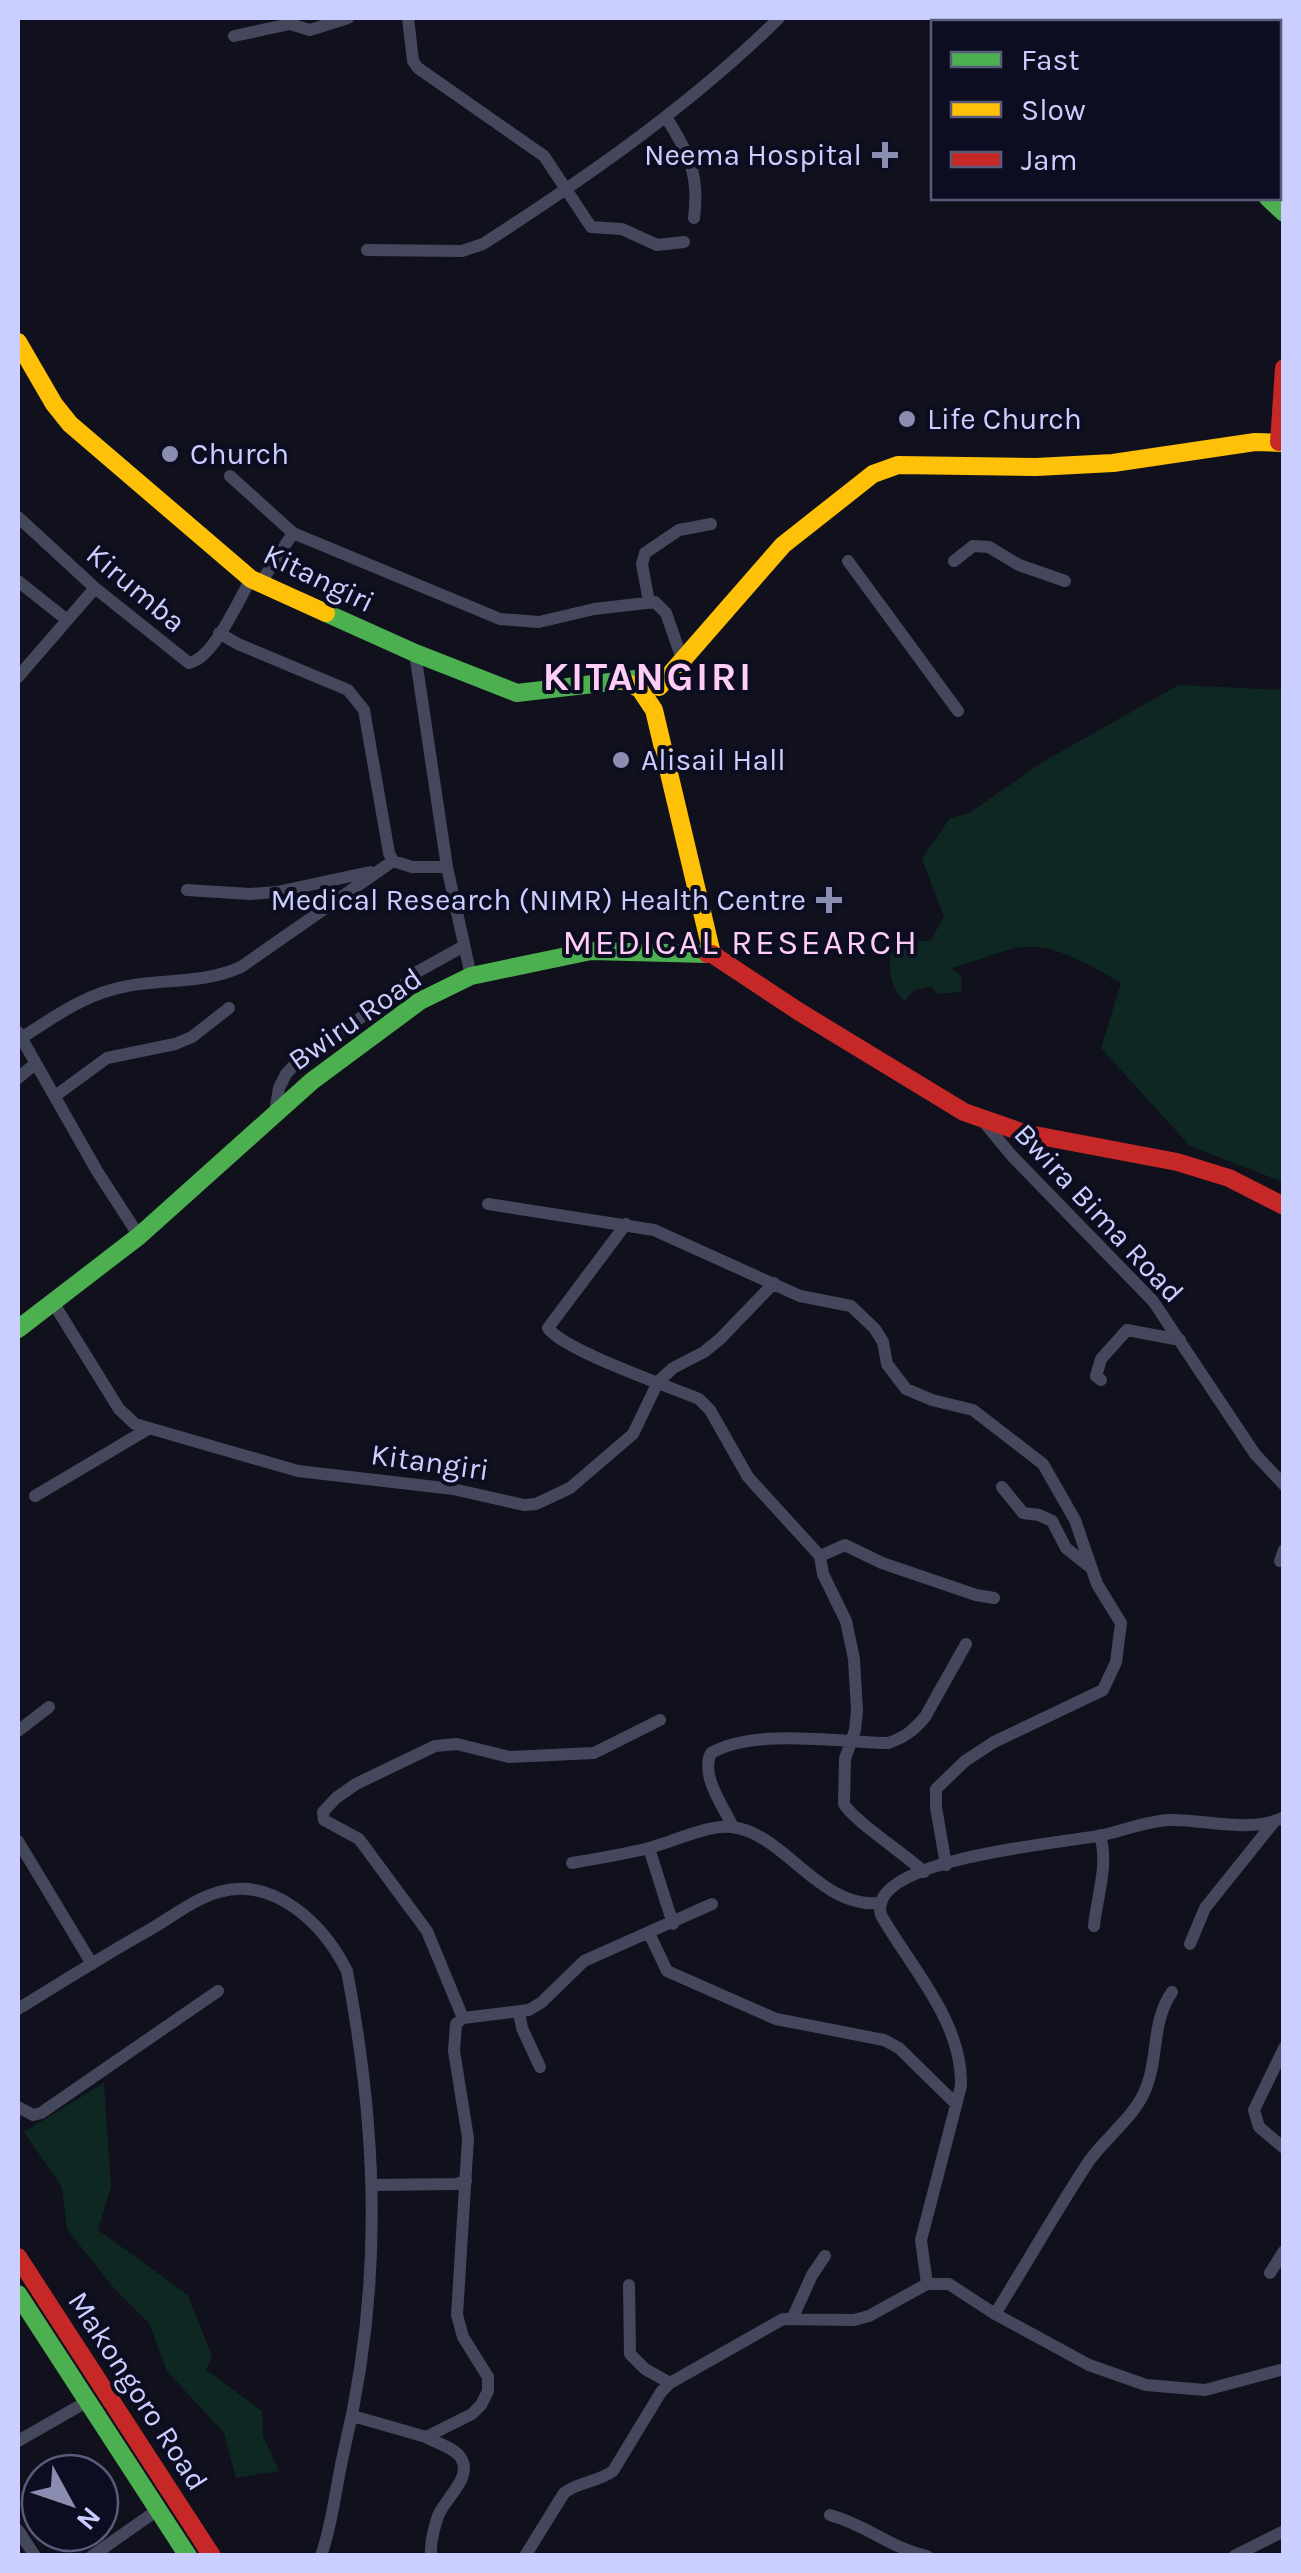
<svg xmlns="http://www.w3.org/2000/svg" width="1301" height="2573" font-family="Karla,sans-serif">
	<rect width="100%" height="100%" fill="#10111c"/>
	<path fill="#0f2723" d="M1142,18H1283V119L1279,122L1278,22H1142Z
		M1179,685L1283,690V1182L1190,1146L1101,1048L1121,983C1090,965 1049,939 1011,949C991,955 972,963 951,968L961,976V992L937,994L931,986L913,991L905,1001C887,984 887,963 894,941H930L944,917L922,859L950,818L969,813L1046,760Z
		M104,2083L111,2187L98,2230L188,2295L212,2356L206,2370L262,2411L263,2436L279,2471L236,2478L224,2433L167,2371L149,2323L113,2287L67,2229L62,2187L24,2132Z"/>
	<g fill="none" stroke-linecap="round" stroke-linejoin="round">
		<path stroke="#45485d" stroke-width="12" d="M408,18L413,61L418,68L544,156L591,227L622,229L657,245L684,242
			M234,36L290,24L310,30L348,18
			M666,117C688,153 700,173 694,218
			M1278,131L1284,128
			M367,250L462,251L483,244C587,177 691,105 779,18
			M230,476L293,533L500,619L539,622L594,609L655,602L666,613L682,659
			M18,517L95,588L189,663C213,659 238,601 251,579
			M848,561L958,711
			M954,561L973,546L989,547L1019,565L1065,581
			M18,581L67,620
			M260,584L293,533
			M649,602L642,564L645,553L679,530L711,524
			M219,633L238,644L348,690L364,710L389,853L393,861
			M415,653L447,867L471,976
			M18,677L95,588
			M187,890L250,894L277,892L370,872
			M18,1032L97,1171L139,1236
			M21,1038C50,1020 78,999 111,990C154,977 199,986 241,967L393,861L412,867H447
			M18,1078L35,1064
			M55,1096L107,1058L175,1044L192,1037L229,1008
			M275,1112L279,1088L286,1074L299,1060L391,997L417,972L464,946
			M983,1121L1012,1156L1153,1301L1255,1454L1284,1485
			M488,1204L654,1230L800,1296L851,1306L875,1329L883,1342L887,1364L906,1389L932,1400L973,1410L1043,1464L1075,1520L1097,1584L1121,1623L1116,1662L1103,1690L994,1742L965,1761L936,1789V1807L946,1865
			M626,1224L548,1328C563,1350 668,1386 699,1399L710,1410L748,1477L820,1556L823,1574L846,1621L854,1659L857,1711L855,1730L845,1759L844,1804C854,1821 905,1854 924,1872
			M54,1304L119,1409L135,1424L298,1471L453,1489L524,1505L536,1504L570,1488L633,1434L658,1382L673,1368L704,1352L720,1339L774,1283
			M1101,1380L1096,1376L1101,1359L1127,1330L1180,1340
			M1002,1487L1023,1513L1039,1515L1052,1521L1066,1548L1090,1567
			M35,1496L148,1429
			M820,1556L845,1545L882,1563L976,1595L994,1598
			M1280,1561L1284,1550
			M18,1731L49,1707
			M733,1827C723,1806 700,1775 711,1753C754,1728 838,1742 888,1743C904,1738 914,1730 925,1717L966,1644
			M18,1841L92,1964
			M649,1848L673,1924
			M572,1863C595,1859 618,1855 641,1850C666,1845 707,1824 731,1827C784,1832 818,1908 879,1903
			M1094,1926C1097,1895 1109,1866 1100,1835
			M649,1933L667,1971L776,2019L884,2040L899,2048L956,2104
			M1190,1944L1205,1908L1274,1822
			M18,2009C62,1982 106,1954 151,1929C173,1916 194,1899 219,1892C275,1876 324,1925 347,1971C378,2135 383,2287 344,2451C336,2485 333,2522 321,2556
			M519,2012L522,2028L540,2067
			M463,2018L427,1931L359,1839L324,1820L323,1812L336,1798L356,1784L435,1746L457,1744L509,1757L594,1753L660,1720
			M1284,2048L1254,2110L1259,2127L1284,2148
			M18,2107L33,2115L41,2113L218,1991
			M373,2185L456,2184L466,2181
			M1270,2273L1284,2251
			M927,2284L921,2240L961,2086C963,2022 911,1968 881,1915C865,1858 1065,1843 1103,1835C1125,1830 1147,1821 1170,1820C1205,1819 1252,1834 1284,1817
			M629,2285L630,2354L645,2369L670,2383
			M995,2314C1027,2263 1056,2211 1089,2161C1105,2139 1131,2119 1143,2095C1160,2061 1150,2023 1172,1992
			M793,2317L812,2275L825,2256
			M353,2416L426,2437L472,2414L481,2405L488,2391V2377L463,2337L457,2315L468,2138L454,2051L456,2024L463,2018L529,2010L542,2002L584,1961L712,1904
			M426,2437C436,2443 455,2448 461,2458C473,2478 445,2498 438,2516C434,2528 430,2543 431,2556
			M18,2441L88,2401
			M830,2515C869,2526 888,2547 927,2556
			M18,2530L35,2556
			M92,2556L159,2509
			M525,2556L564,2493C578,2482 598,2482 613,2471L661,2392L670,2383L783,2319L854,2320L869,2316L927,2284H949L995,2314L1089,2365L1146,2385L1205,2390L1284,2369
			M1234,2556L1284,2531"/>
		<path stroke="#4caf50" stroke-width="18" d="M1268,198L1284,213
			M326,613L415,653L517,693L644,678
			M18,1329L139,1236L312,1081L420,1001L471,976L591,951L707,954
			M18,2294L188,2556"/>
		<path stroke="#ffc107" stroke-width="18" d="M939,18L944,22
			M18,342L54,404L70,424L251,579L326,613
			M624,681L640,689L654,710L712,954
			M659,687L783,545L873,474L898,465L1036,467L1113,463L1255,442L1284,443"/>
		<path stroke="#c62828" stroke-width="18" d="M1279,442L1284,368
			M707,954H712L798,1011L964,1112L1024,1133L1177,1162L1229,1178L1284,1206
			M18,2257L212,2556"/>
	</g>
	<g fill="#8a8cb0" stroke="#0c0d20" stroke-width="4">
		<path d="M880 140h10v10h10v10h-10v10h-10v-10h-10v-10h10z"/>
		<circle cx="907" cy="419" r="10"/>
		<circle cx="170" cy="454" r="10"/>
		<circle cx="621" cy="760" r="10"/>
		<path d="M824 885h10v10h10v10h-10v10h-10v-10h-10v-10h10z"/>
	</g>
	<g text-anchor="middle" stroke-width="8" stroke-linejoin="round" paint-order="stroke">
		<g font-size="30" fill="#cbcfff" stroke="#0c0d20" text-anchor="start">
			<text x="862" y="165" text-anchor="end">Neema Hospital</text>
			<text x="927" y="429">Life Church</text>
			<text x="190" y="464">Church</text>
			<text x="641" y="770">Alisail Hall</text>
			<text x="806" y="910" text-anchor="end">Medical Research (NIMR) Health Centre</text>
		</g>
		<g font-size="30" fill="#cbcfff" stroke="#0c0d20">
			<text transform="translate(319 578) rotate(26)" y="10">Kitangiri</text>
			<text transform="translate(136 588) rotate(40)" y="10">Kirumba</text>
			<text transform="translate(355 1019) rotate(-35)" y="10">Bwiru Road</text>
			<text transform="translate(1099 1213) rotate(47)" y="10">Bwira Bima Road</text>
			<text transform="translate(430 1462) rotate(8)" y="10">Kitangiri</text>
			<text transform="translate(138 2391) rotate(57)" y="10">Makongoro Road</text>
		</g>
		<g font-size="35" letter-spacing="2.5" fill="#ffcdf6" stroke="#0c0d20">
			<text x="741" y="954">MEDICAL RESEARCH</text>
		</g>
		<g font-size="40" font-weight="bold" letter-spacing="2.5" fill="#ffcdf6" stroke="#0c0d20">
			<text x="648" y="690">KITANGIRI</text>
		</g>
	</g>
	<rect width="1301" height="2573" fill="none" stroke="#cbcfff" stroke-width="40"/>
	<rect x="931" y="20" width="350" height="180" fill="#0c0d20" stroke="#585b79" stroke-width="2.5"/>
	<rect x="951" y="52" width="50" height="15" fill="#4caf50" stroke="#585b79" stroke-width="2.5"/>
	<text x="1021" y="70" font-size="30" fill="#cbcfff">Fast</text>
	<rect x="951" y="102" width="50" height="15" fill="#ffc107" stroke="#585b79" stroke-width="2.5"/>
	<text x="1021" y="120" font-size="30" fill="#cbcfff">Slow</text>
	<rect x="951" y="152" width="50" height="15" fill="#c62828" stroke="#585b79" stroke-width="2.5"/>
	<text x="1021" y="170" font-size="30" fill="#cbcfff">Jam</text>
	<g transform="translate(70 2503) rotate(130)"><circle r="48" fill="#0c0d20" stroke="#585b79" stroke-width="2.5"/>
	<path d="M0-8L18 38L0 25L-18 38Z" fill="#8a8cb0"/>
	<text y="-15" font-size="28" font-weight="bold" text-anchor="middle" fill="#cbcfff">N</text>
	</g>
</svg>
